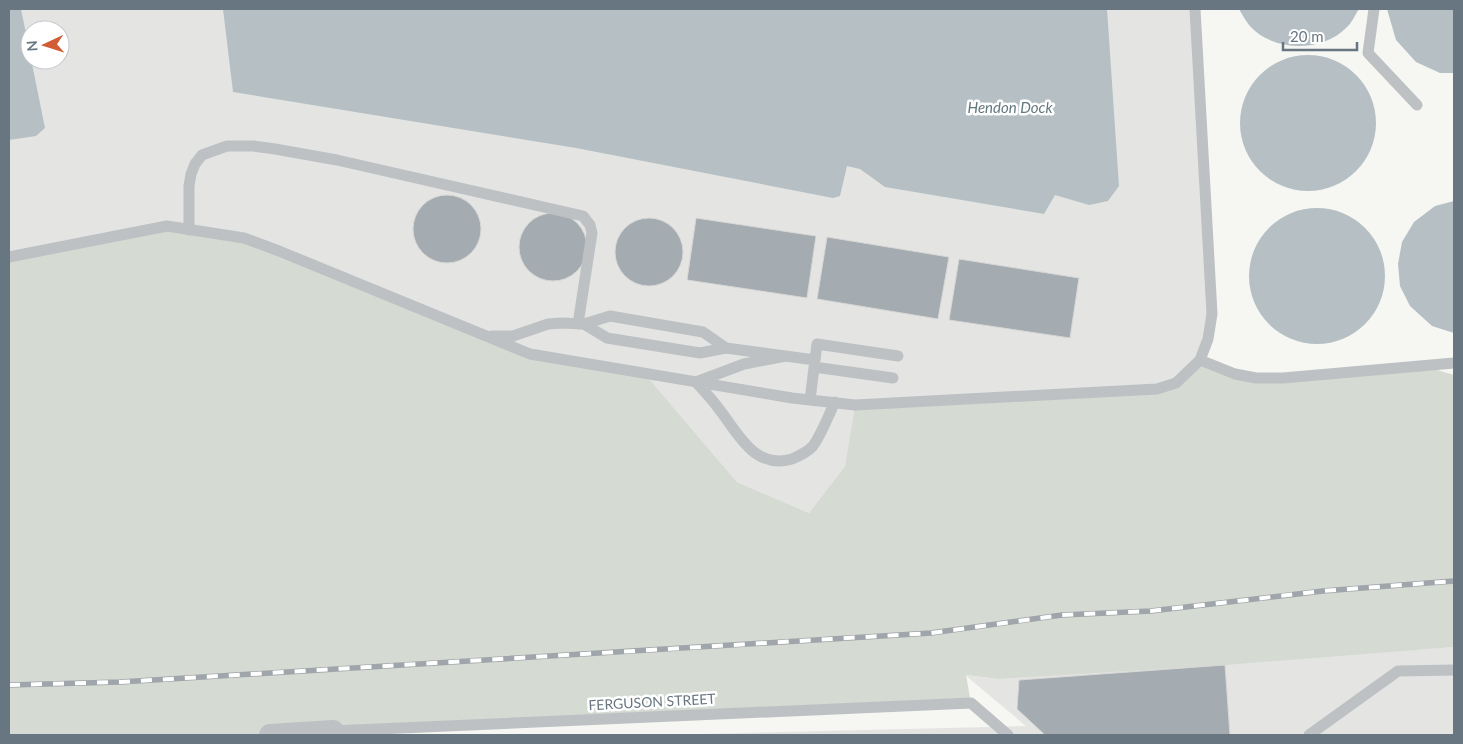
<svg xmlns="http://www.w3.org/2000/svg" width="1463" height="744" font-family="Lato,sans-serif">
	<rect width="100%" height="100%" fill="#f6f6f3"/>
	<path fill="#e4e5e3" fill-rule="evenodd" d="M9,9H1195L1212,314L1200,360L1176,383L855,405L845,466L809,513L737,482L645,374L9,257ZM30,30H60V60H30Z
		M1454,647V735H661L1026,726L965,675L998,679Z"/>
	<path fill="#d5dad3" d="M167,226L244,238L530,354L645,374L737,482L809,513L845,466L855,405L1176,383L1200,360L1256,378L1424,366L1454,375V647L1225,665L998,679L966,675L971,703L270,735H9V257Z"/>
	<path fill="#b6c0c4" d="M9,9H21L45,128L36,136L9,140Z
		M223,9H1107L1119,186L1108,201L1089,205L1055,195L1044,214L885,187L860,169L847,166L840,196L833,198L576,148L233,92Z
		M1239,9H1359C1355,15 1352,23 1346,28C1321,53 1272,52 1249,25C1245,20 1242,14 1239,9Z
		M1387,9H1454V73H1440L1416,62L1396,40Z
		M1240 123a68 68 0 1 1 136 0a68 68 0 1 1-136 0Z
		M1454,201V333L1432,326L1410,306L1400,286L1398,264L1402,242L1414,222L1435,206Z
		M1249 276a68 68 0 1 1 136 0a68 68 0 1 1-136 0Z"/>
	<path fill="#a5acb1" stroke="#d7d7d6" d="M413 229a34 34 0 1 1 68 0a34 34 0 1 1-68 0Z
		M519 247a34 34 0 1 1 68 0a34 34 0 1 1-68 0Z
		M696,218L816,236L807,298L687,280Z
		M615 252a34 34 0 1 1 68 0a34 34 0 1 1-68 0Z
		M827,237L949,257L938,319L817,299Z
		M959,259L1079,278L1070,338L949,320Z
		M1225,665L1230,735H1045L1017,709L1019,680Z"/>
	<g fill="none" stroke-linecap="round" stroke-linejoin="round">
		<path stroke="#bdc1c4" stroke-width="11" d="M1374,9L1368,53L1417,105
			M189,230V186L191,174L195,164L202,155L227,146H253L275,149L337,160L583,216L590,225L592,233L578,324
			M9,257L167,226L244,238L279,251L530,354L792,398L855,405L1157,389L1176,383L1200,360L1208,339L1212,314L1195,9
			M584,324L607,338L700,353L726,348L815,360
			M492,336H513L548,324L562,323L584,324L610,316L703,332L726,348
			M786,356L744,364L696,382C704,391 712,399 719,409C738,433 754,470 792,459C799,456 806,453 812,447C820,438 829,414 835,402
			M1200,360L1235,374L1256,378H1283L1454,363
			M814,367L893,378
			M810,400L817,344L898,356
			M333,731L971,703L1008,735
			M1309,735L1398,671L1454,670"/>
		<path stroke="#bdc1c4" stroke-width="22" d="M270,735L333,731L336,735"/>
		<defs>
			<path id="rail" d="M9,685L120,682L931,633L1062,615L1151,611L1323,591L1454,581"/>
		</defs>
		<use href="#rail" stroke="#9fa5aa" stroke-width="5.5"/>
		<use href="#rail" stroke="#fff" stroke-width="4" stroke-dasharray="11" stroke-linecap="butt"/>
	</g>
	<g text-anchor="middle" stroke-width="5" stroke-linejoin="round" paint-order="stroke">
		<g font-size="14" fill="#687681" stroke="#fff">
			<text transform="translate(652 702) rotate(-3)" y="5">FERGUSON STREET</text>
		</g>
		<g font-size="15" font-style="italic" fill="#63777e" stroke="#fff">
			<text x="1010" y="113">Hendon Dock</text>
		</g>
	</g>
	<rect width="1463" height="744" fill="none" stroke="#687681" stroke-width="20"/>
	<g transform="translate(45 45) rotate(266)"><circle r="24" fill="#ffffff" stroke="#c3c8cd"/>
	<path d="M0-4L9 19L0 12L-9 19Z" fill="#d25c36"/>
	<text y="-8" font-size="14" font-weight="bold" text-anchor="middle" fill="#687681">N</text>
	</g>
	<path d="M1283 42v8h74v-8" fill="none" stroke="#687681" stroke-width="2.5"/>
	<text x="1290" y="42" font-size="15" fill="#687681" stroke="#ffffff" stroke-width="4" paint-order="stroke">20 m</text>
</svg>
